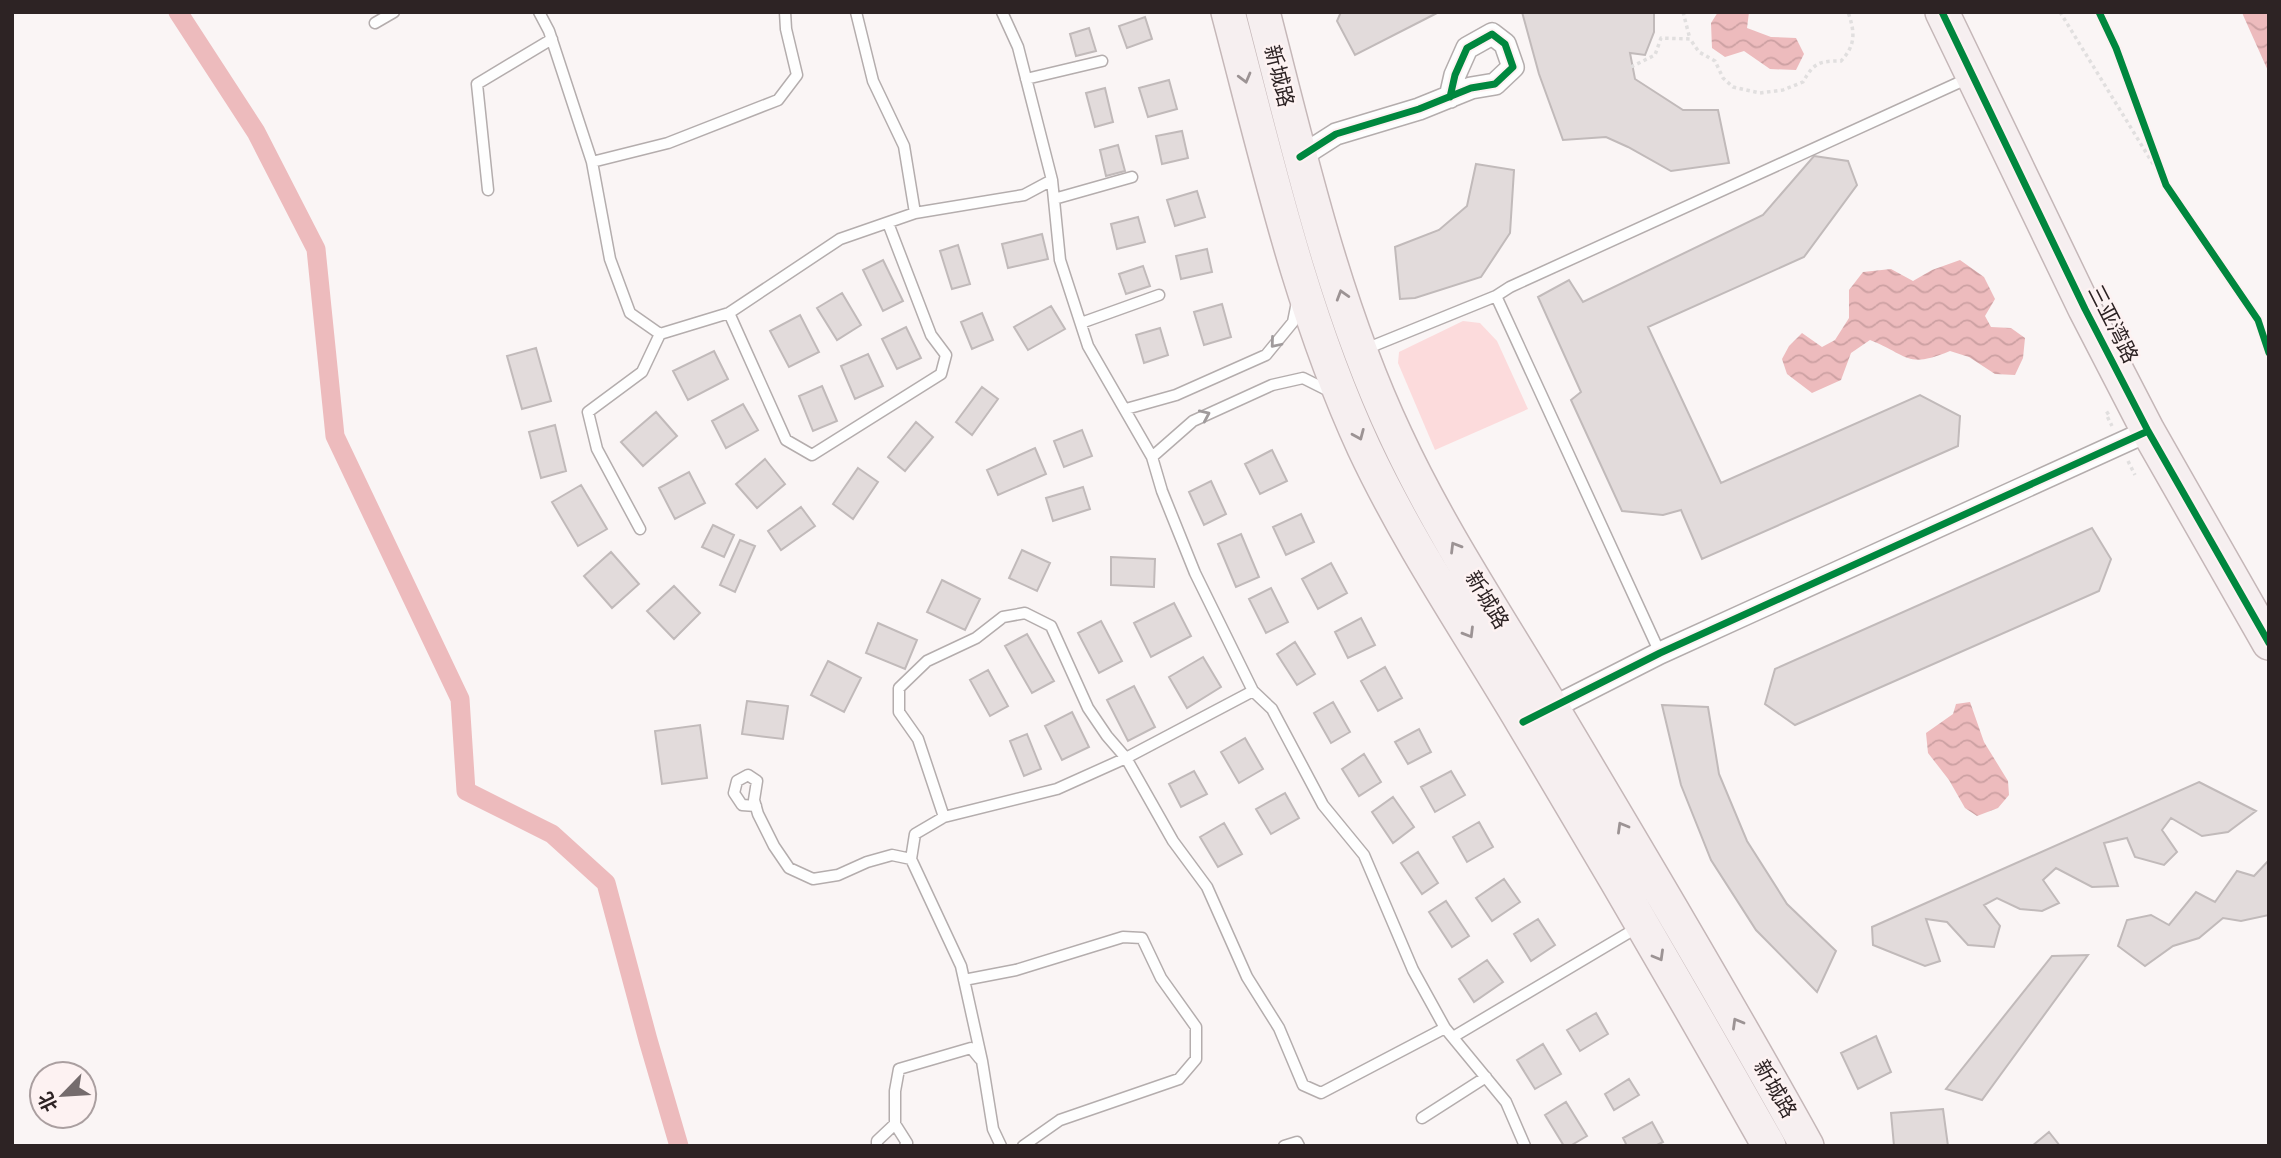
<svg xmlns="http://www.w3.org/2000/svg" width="2281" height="1158" font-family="'Roboto Condensed','Noto Sans SC',sans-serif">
	<defs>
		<pattern id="water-waves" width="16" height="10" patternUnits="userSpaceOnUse" patternTransform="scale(1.75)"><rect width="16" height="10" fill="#edbbbd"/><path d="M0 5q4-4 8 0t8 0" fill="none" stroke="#cca0a2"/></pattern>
	</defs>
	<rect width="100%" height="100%" fill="#faf5f5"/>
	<path fill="#fcdbdc" d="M1463,321L1480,323L1497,341L1528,409L1435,450L1398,363L1399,352Z"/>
	<path fill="url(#water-waves)" d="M1718,12H1749L1747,28L1771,37L1796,38L1804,54L1796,70L1770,69L1744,51L1725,57L1712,48L1711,23Z
		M2242,12H2269V73L2243,15Z
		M1960,260L1984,277L1995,299L1985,316L1991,327L2011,328L2025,338L2023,358L2015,375L1995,374L1969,357L1950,351C1906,369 1910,356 1870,340L1851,353L1841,380L1812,393L1787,374L1782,359L1789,346L1802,333L1822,347L1835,340L1849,318V290L1863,272L1891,269L1913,281L1932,270Z
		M1970,702L1984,742L2008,781L2009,795L1998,808L1977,816L1965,808L1949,780L1928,753L1926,733L1953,714L1956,704Z"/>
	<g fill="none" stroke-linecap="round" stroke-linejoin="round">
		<path stroke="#edbbbd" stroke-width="19" d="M178,12L256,132L316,249L335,436L460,699L466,791L552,834L606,883L648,1040L679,1146"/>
	</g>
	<path fill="#e2dbdb" stroke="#c1baba" stroke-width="2" d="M1341,12H1439L1355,55L1337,21Z
		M1522,12H1654V32L1645,55L1630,53L1635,79L1683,110H1718L1729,163L1671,171L1628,147L1606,137L1563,140L1539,74Z
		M1145,17L1152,39L1127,48L1119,26Z
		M1089,28L1096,51L1076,56L1070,34Z
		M1169,80L1177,109L1148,117L1139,88Z
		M1105,88L1113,122L1095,127L1086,93Z
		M1182,131L1188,158L1162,164L1156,136Z
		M1118,145L1125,171L1106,176L1100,150Z
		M1814,156L1848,161L1857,185L1804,257L1648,327L1721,483L1920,395L1960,416L1958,446L1702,559L1681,510L1663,515L1622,511L1571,400L1581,392L1538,297L1569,280L1583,302L1763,215Z
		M1476,164L1514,170L1510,233L1481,277L1415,298L1400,299L1395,247L1439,230L1467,206Z
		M1197,191L1205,217L1175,226L1167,200Z
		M1138,217L1145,242L1117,249L1111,224Z
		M1042,234L1048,259L1008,268L1002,244Z
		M958,245L970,284L952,289L940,251Z
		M1207,249L1212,272L1181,279L1176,256Z
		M883,260L903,301L883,311L863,270Z
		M1143,266L1150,286L1126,294L1119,274Z
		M842,293L861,325L837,340L817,308Z
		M1222,304L1231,337L1204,345L1194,312Z
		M1051,306L1065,329L1028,350L1014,327Z
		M982,313L993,340L972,349L961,322Z
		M800,315L819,352L789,367L770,331Z
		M906,327L921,358L897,369L882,339Z
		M1160,328L1168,355L1144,363L1136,335Z
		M536,348L551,401L522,409L507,356Z
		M714,351L728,379L688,400L673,371Z
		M868,354L883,386L855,399L841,366Z
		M822,386L837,421L813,431L799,396Z
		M982,387L998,399L972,435L956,422Z
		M743,404L758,430L726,448L712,421Z
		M656,412L677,436L643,466L621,442Z
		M916,422L933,437L905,471L888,457Z
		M555,425L566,471L541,478L529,432Z
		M1082,430L1092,456L1064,467L1054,441Z
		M1035,448L1046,474L998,495L987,470Z
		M1272,450L1287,481L1260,494L1245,464Z
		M765,459L785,484L757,508L736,484Z
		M858,468L878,482L853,519L833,504Z
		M689,472L705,503L675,519L659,488Z
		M1211,481L1226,514L1204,525L1189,492Z
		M581,485L607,529L578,546L552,502Z
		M1083,487L1090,509L1053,521L1046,498Z
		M801,507L815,526L781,550L768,531Z
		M1301,514L1314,542L1286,555L1273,527Z
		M713,525L734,535L724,557L702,547Z
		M2092,528L2111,559L2099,591L1795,725L1765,704L1775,669Z
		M1241,534L1259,577L1236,587L1218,544Z
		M740,540L755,546L735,592L720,585Z
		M1022,550L1050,563L1037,591L1009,578Z
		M611,552L639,584L612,608L584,576Z
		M1111,557L1155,559L1154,587L1111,585Z
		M1331,563L1347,593L1318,609L1302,579Z
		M942,580L980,599L965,630L927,612Z
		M674,586L700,613L674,639L647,611Z
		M1271,588L1288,622L1266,633L1249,599Z
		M1174,603L1191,636L1151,657L1134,623Z
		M1361,618L1375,645L1348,658L1335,632Z
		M1101,621L1122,661L1099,673L1078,633Z
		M878,623L917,640L905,669L866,653Z
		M1027,634L1054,681L1032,693L1005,646Z
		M1295,642L1315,674L1297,685L1277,654Z
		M1203,657L1221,687L1187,708L1169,677Z
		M828,661L861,678L844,712L811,695Z
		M1385,667L1402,698L1378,711L1361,681Z
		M988,670L1008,706L990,716L970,680Z
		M1134,686L1155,727L1128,741L1107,700Z
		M747,701L788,706L783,739L742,734Z
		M1333,702L1350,732L1331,743L1314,713Z
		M1662,705L1708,707L1719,774L1747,841L1787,904L1836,951L1817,992L1756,930L1711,860L1681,785Z
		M1072,712L1089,747L1062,760L1045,726Z
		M700,725L707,778L662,784L655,731Z
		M1419,729L1431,752L1408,764L1395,742Z
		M1027,734L1041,769L1024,776L1010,741Z
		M1245,738L1263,769L1239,783L1221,752Z
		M1364,754L1381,782L1359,796L1342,769Z
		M1194,771L1207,794L1181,807L1169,784Z
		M1451,771L1465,795L1435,812L1421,787Z
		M2199,782L2256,811L2228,832L2202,836L2171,818L2162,830L2177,852L2164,865L2135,857L2127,838L2104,843L2118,886L2092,887L2056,868L2043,880L2059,903L2042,911L2020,909L1997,898L1984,905L2000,926L1994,947L1968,945L1947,922L1926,919L1940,961L1925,966L1873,945L1872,927Z
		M1285,793L1299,818L1271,834L1256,809Z
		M1393,797L1414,827L1393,843L1372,812Z
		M1479,822L1493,847L1467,862L1453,837Z
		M1224,823L1242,854L1218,867L1200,837Z
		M1418,852L1438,883L1422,894L1401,863Z
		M2269,860V915L2241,921L2223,918L2199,938L2173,946L2145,966L2118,946L2127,920L2151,915L2169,925L2196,892L2215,902L2237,871L2254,876Z
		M1504,879L1520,902L1492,921L1476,898Z
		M1446,901L1469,936L1452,947L1429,912Z
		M1538,919L1555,945L1531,961L1514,934Z
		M2088,955L1982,1100L1946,1089L2052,956Z
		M1487,960L1503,982L1474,1002L1459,979Z
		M1596,1013L1608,1034L1580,1051L1567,1030Z
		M1876,1036L1891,1072L1858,1089L1841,1053Z
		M1543,1044L1561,1074L1535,1089L1517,1060Z
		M1629,1079L1639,1095L1614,1110L1605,1094Z
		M1566,1102L1587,1136L1570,1146H1564L1545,1115Z
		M1943,1109L1948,1146H1894L1891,1113Z
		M1652,1122L1663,1142L1655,1146H1627L1623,1138Z
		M2049,1132L2060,1146H2032Z"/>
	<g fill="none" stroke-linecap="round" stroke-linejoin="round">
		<defs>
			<path id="service" d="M539,12L549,31L592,162L610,259L630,313L660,334
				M856,12L873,81L904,146L915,213
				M375,23L394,12
				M1026,79L1102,61
				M592,162L668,143L778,100L797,75L786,29L785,12
				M1052,180L1060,260L1088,346L1152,457L1162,491L1195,573L1253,691L1272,709L1323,805L1364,855L1413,970L1445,1028L1506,1102L1525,1146
				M488,190L477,84L552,39
				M1054,199L1132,177
				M1496,296L1660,653
				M729,313L786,440L812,455L941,374L946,355L931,335L888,223
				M1081,323L1159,295
				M1363,350L1496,296L1510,287L1971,77
				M1126,409L1176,395L1266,355L1293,322L1297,302
				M1152,457L1193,421L1272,385L1303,378L1333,393
				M640,529L597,449L588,412L642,372L660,334L729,313L840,239L915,213L1024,195L1052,180L1018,47L1002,12
				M756,806L742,805L734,793L737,781L748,775L757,781L754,800L758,814L774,846L789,868L813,879L838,875L867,862L892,855L911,859
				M944,817L918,739L899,712V688L927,661L976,638L1003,617L1025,613L1051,626L1088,708L1107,736L1126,758L1173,841L1207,887L1247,977L1279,1028L1303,1085L1321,1093L1445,1028
				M964,980L1016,970L1123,937L1142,938L1161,978L1196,1027V1059L1179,1079L1060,1120L1023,1146
				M1453,1037L1640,926
				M1422,1118L1486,1077
				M877,1146V1141L895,1124
				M905,1146L907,1143L895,1124V1091L899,1069L971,1048L980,1059
				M1001,1146L993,1129L982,1061L961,966L911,859L915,834L944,817L1057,789L1126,758L1253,691
				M1284,1146L1297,1142L1299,1146"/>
			<path id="minor" d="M1300,157L1336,134L1419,109L1471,88L1495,84L1513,67L1505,44L1492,34L1467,48L1455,75L1450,97
				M1544,712L1660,653L2148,431"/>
			<path id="primary" d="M1228,12C1267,159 1300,309 1364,448C1409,544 1469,632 1523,723C1607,863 1689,1004 1769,1146
				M1263,12C1300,155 1333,302 1396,436C1440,531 1498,617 1551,706C1638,852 1725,998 1807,1146
				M1942,12L2085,309L2148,431L2269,643"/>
		</defs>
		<use href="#service" stroke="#b4adad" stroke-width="13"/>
		<use href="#minor" stroke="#b4adad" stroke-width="24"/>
		<use href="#primary" stroke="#c5b7b8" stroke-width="36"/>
		<path stroke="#e1dfdf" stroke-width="3.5" stroke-dasharray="3.5 3.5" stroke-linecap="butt" d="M1683,12L1690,39
			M2060,12L2166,185
			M1631,67L1655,55L1661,38L1690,39L1699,52L1715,61L1723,78L1733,87L1760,93L1783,90L1803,82C1814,62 1820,61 1841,61C1856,45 1855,32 1848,12
			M2109,412L2106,414L2112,426
			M2128,461L2135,475"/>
		<use href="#service" stroke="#fefefe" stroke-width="10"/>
		<use href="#minor" stroke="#fefefe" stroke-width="21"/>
		<use href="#primary" stroke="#f6eff0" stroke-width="33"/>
		<defs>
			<path id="cycleway" d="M1942,12L2085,309L2148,431L2269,643
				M2099,12L2116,48L2166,185L2258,320L2269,353
				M1300,157L1336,134L1419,109L1471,88L1495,84L1513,67L1505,44L1492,34L1467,48L1455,75L1450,97
				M1523,722L1660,653L2148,431"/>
		</defs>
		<use href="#cycleway" stroke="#fdf2f2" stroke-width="11"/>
		<use href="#cycleway" stroke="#00873e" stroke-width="7"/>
	</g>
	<defs><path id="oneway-chevron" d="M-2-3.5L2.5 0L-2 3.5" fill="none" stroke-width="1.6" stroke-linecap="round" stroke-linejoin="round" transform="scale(1.75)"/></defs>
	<g stroke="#9c9394">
		<use href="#oneway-chevron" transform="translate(1245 78) rotate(75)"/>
		<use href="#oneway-chevron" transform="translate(1342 295) rotate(-107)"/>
		<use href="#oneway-chevron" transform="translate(1359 435) rotate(67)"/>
		<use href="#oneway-chevron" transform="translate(1455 547) rotate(-121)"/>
		<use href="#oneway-chevron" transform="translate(1469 633) rotate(59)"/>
		<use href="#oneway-chevron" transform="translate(1622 827) rotate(-120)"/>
		<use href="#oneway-chevron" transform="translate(1659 956) rotate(60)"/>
		<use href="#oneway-chevron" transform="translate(1737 1023) rotate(-120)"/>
	</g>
	<g stroke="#a09b9c">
		<use href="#oneway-chevron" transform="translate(1275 343) rotate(130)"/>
		<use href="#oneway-chevron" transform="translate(1205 415) rotate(-24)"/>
	</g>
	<g text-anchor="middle" stroke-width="5" stroke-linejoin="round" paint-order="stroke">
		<g font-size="21" fill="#2d2324" stroke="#fdf2f2">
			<text transform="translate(1279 76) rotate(76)" y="7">新城路</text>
			<text transform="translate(2113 324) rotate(63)" y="7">三亚湾路</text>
			<text transform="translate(1487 600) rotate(59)" y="7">新城路</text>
			<text transform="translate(1775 1089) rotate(60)" y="7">新城路</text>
		</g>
	</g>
	<rect width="2281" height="1158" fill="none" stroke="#2d2324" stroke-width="28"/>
	<g transform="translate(63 1095) rotate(245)"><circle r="33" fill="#fdf2f2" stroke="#aa9fa0" stroke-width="2"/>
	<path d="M0-5L12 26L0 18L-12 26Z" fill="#756c6d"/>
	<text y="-10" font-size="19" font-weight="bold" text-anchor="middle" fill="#2d2324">北</text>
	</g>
</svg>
